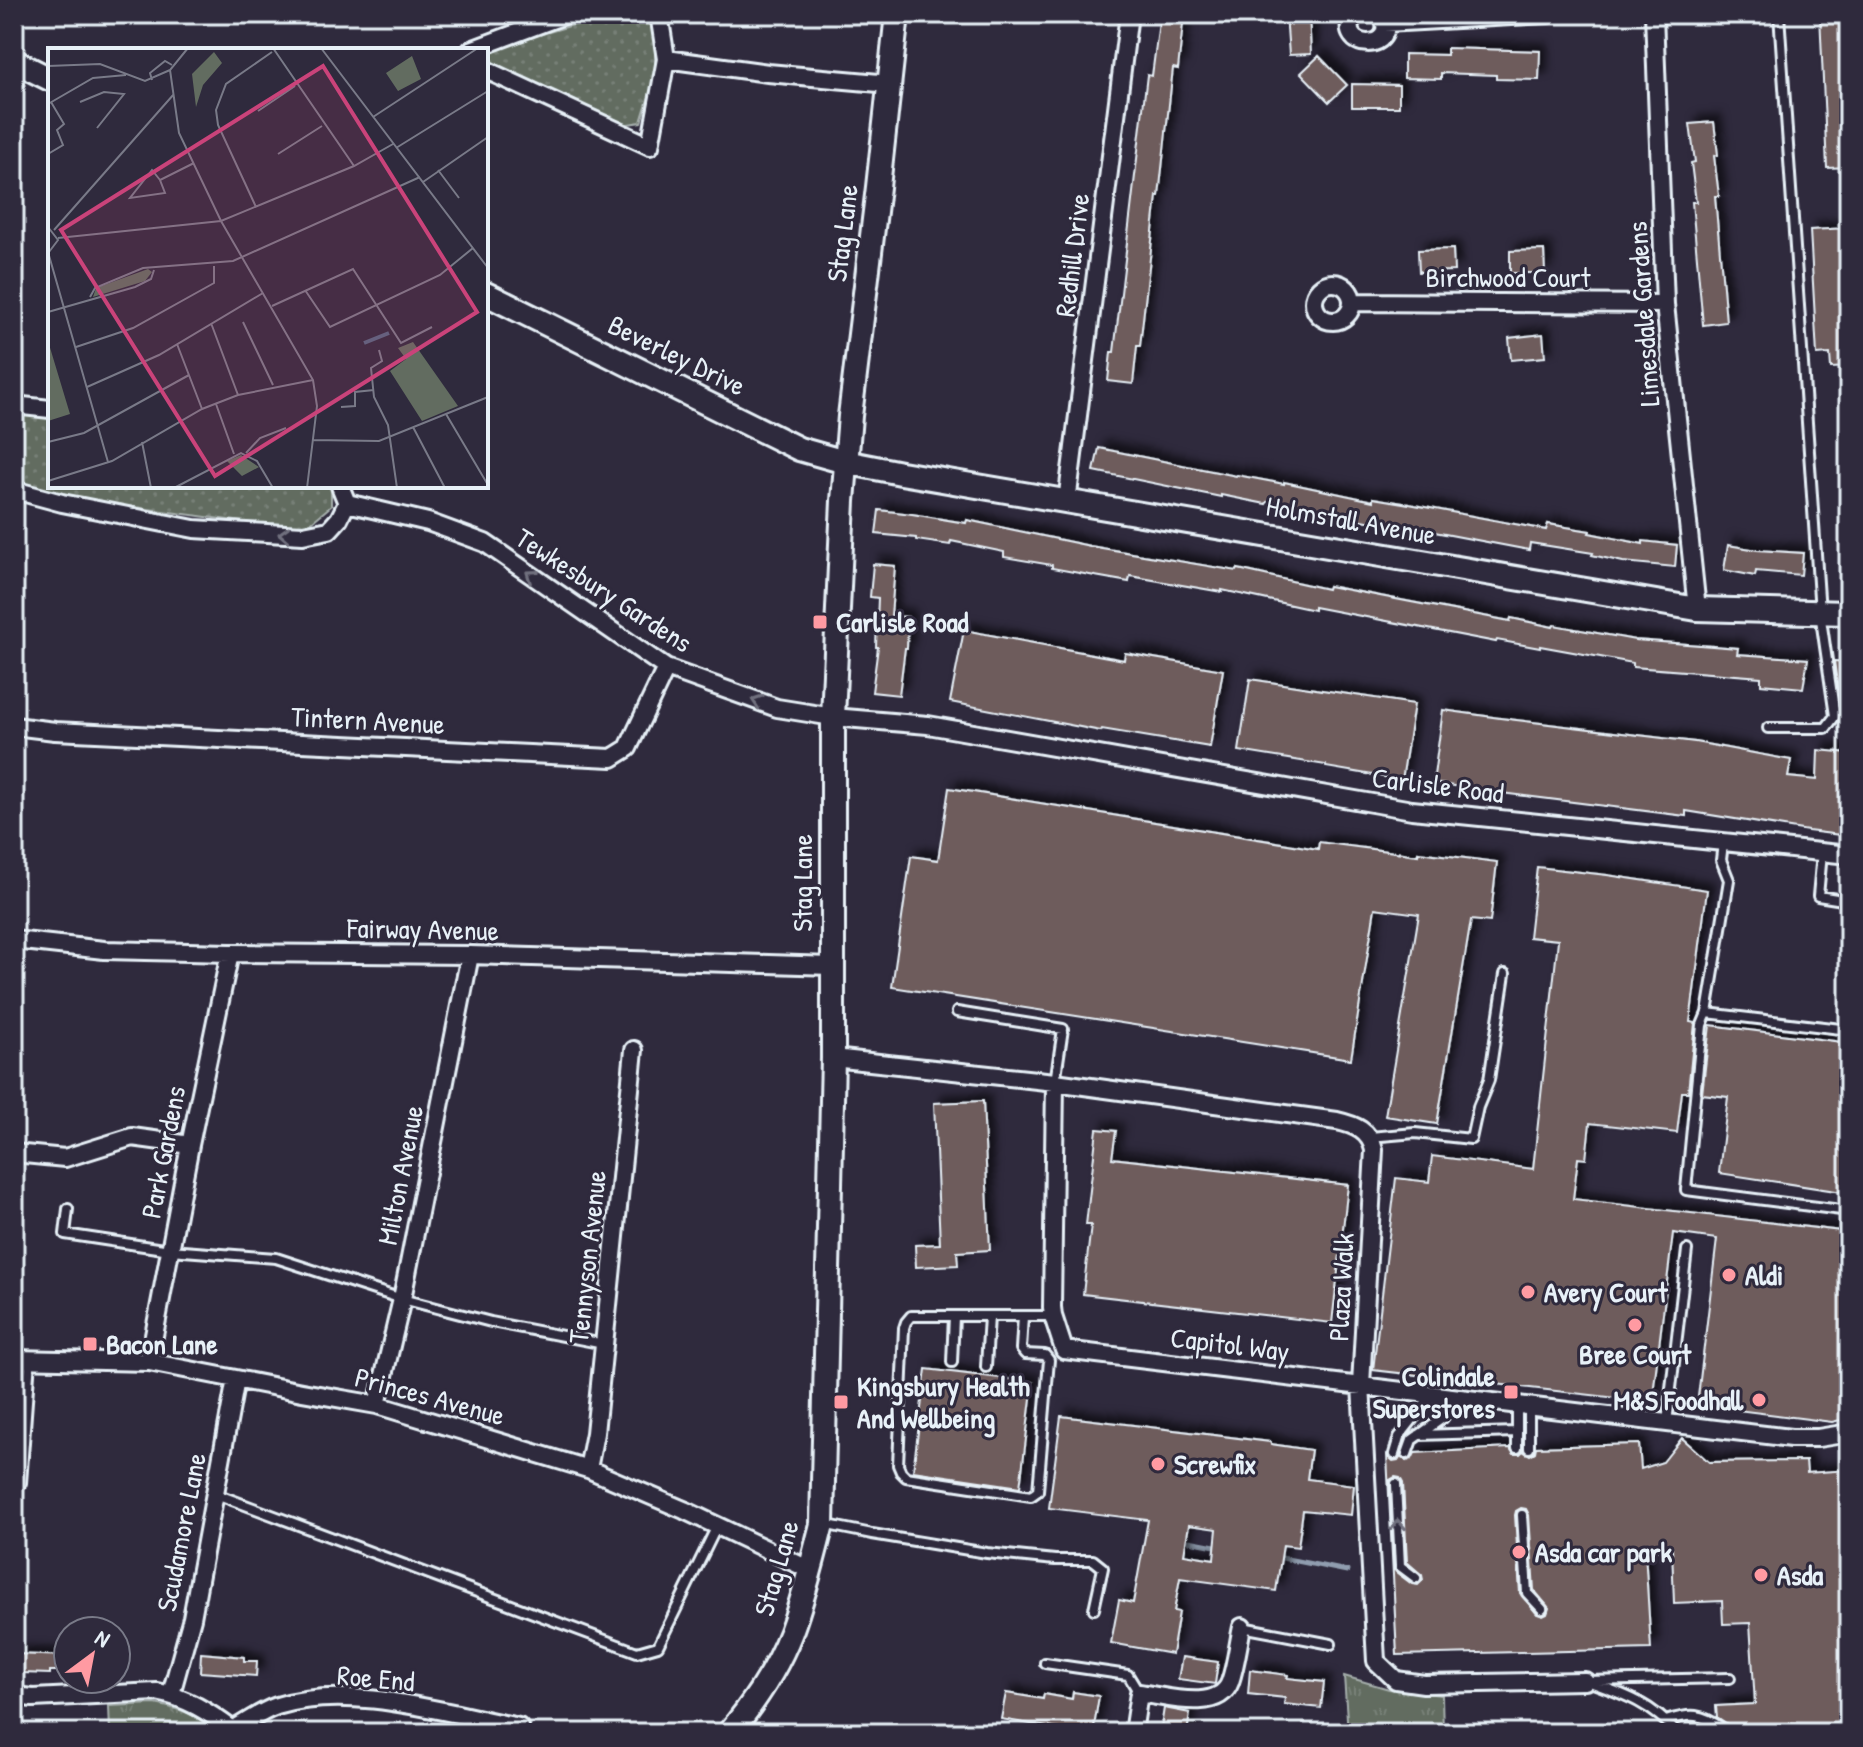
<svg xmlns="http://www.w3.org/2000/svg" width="1863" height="1747" font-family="'Patrick Hand',sans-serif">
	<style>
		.grass { fill: url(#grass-dots); stroke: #a5aeac; stroke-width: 2 }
		.park { fill: url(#park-tufts); stroke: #a5aeac; stroke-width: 2 }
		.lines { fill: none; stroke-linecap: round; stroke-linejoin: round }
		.stream { stroke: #909daf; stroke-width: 5 }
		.building { fill: #6e5c5c; stroke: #e8f1f8; stroke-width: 2; fill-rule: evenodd; filter: url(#shadow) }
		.lane-casing { stroke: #e8f1f8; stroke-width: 14 }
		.street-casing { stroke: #e8f1f8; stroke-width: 22 }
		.secondary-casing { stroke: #e8f1f8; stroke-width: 28 }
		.lane { stroke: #2f2a3d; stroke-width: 8 }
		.street { stroke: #2f2a3d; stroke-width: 16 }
		.secondary { stroke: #2f2a3d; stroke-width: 22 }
		.oneway { stroke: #70707e }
		.poi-dot { fill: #ff9aa2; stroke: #2f2a3d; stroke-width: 3 }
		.labels { text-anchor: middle; stroke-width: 6; stroke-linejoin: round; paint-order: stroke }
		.street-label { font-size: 28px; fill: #e8f1f8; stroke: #2f2a3d }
		.poi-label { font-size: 28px; font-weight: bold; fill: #e8f1f8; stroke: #2f2a3d; text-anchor: start }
		.inset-river { fill: none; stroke: #55657f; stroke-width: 4 }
		.inset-road { fill: none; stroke: #797a88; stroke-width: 2 }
		.view { fill: #ca437a; fill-opacity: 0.15; stroke: #ca437a; stroke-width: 4 }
		.inset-edge { fill: none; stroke: #e8f1f8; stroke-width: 4 }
	</style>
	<defs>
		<pattern id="grass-dots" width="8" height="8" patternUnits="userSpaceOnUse" patternTransform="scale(2)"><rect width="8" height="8" fill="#626c60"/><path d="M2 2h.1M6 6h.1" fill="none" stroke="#788178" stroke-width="1.8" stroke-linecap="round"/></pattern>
		<pattern id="park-tufts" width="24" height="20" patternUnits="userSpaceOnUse" patternTransform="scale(2)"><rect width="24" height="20" fill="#626c60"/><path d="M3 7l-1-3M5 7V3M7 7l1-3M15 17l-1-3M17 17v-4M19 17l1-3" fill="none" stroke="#788178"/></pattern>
		<filter id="shadow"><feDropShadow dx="7" dy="-7" stdDeviation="4" flood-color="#0009"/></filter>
	</defs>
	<rect width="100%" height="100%" fill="#2f2a3d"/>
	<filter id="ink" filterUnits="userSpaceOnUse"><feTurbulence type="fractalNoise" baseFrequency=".0125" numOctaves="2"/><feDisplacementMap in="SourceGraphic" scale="16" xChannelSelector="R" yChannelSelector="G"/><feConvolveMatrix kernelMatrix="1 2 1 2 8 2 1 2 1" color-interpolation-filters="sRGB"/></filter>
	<g filter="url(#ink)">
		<path class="grass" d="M611 14H648L655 21V76L641 122 621 125 493 63 486 55 490 49Z
			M14 412 50 417V486H330L331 488V506L308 525H265L126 506 41 490 14 482Z"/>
		<path class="park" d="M1344 1676 1389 1689 1442 1695 1443 1733H1348Z
			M155 1704C181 1709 197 1714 216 1733H110L109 1706Z"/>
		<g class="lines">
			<path class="stream" d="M1189 1541 1220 1547
				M1277 1557 1347 1571"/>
		</g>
		<path class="building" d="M1160 14H1184L1178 69 1173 68 1159 196H1157L1140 346H1137L1133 384 1108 381 1111 352H1114L1147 75 1152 76Z
			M1286 14H1309L1311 54 1289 55Z
			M1820 14H1849V167L1827 168Z
			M1447 48 1540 51 1539 80 1496 79V75L1441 73V79L1404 78V54L1447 55Z
			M1319 56 1347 85 1329 102 1301 73Z
			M1352 84 1399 85V107H1352Z
			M1714 122 1718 155 1714 156 1719 196H1715L1726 322 1703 325 1692 202H1696L1691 163 1695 162 1690 124Z
			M1849 228V367L1831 368 1830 354 1817 355 1810 230Z
			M1453 249 1454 271 1419 272 1418 250Z
			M1544 250 1545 273H1510V251Z
			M1543 334 1545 357 1511 360 1509 338Z
			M1099 448 1236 476 1237 475 1284 484V482L1373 501V498L1409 504 1546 530 1548 524 1590 531 1589 533 1643 544V541L1677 545 1675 567 1623 562 1592 555 1593 553 1530 543 1529 550 1403 526V528L1357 519V521L1267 502 1266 504 1221 495V497L1094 471Z
			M879 510 912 514 966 523 967 520 1090 546 1237 571 1238 569 1327 589 1328 586 1510 621 1511 618 1553 627 1554 625 1635 640 1738 648 1737 654 1808 659 1803 688 1761 684V677L1633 667V663L1584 654 1540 646V648L1497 640 1496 642 1314 607V610L1222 590V592L1130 576 1129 582 1095 576 1052 568V565L1004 557V552L951 541 950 545 916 540V538L876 534Z
			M1728 545 1757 550 1803 553 1801 575 1756 571 1755 576 1724 570Z
			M873 564 895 566 891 616 908 617 907 648H905L899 695 872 692 878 647H876L878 598 870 597Z
			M964 630 1124 660 1125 653 1223 670 1210 747 1102 729 1101 731 950 702Z
			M1834 661 1849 662V691L1838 690Z
			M1250 679 1414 704 1402 780 1326 767V765L1239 751Z
			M1443 710 1500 718 1695 742 1791 760 1788 777 1817 780 1818 750 1849 753V836L1808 831 1686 811V816L1509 794 1433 783Z
			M949 788 1318 849 1319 842 1418 855V852L1497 862 1490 922 1471 920 1437 1124 1385 1116 1419 914 1375 908 1351 1059 892 987 911 856 938 860Z
			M1537 867 1607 875 1707 890 1690 1022 1695 1023 1688 1092H1682L1677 1133 1590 1123 1586 1159 1578 1158 1573 1199 1849 1232V1418L1832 1422 1697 1405 1717 1239 1673 1233 1652 1402 1373 1370 1396 1178 1429 1182 1432 1156 1533 1169 1558 940 1529 937Z
			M1710 1025 1849 1043V1193L1719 1173 1728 1097 1702 1094Z
			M983 1101 990 1250 957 1252 958 1265 916 1267 915 1245 940 1244 934 1103Z
			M1097 1129 1116 1131 1112 1158 1348 1185 1332 1323 1083 1294 1091 1225H1086Z
			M926 1369 1033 1382 1020 1487 913 1471Z
			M1061 1416 1270 1442 1271 1444 1311 1450 1307 1479 1354 1485 1351 1515 1303 1510 1298 1547 1283 1545 1276 1591 1180 1578 1174 1611 1179 1612 1172 1654 1111 1643 1119 1600 1133 1603 1148 1520 1049 1508ZM1189 1525 1217 1529 1214 1559 1184 1554Z
			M1682 1438 1709 1462 1806 1461 1807 1473 1849 1470V1733H1730L1729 1725 1717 1717 1716 1706 1755 1704 1750 1623 1723 1624 1722 1601 1674 1603 1672 1548 1645 1551 1651 1649 1397 1655 1387 1455 1393 1461 1398 1460 1401 1456 1407 1461 1412 1459 1415 1453 1510 1448 1514 1454H1520L1523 1451 1530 1455 1535 1452 1536 1447 1639 1444 1641 1469 1663 1462ZM1395 1477 1400 1478 1403 1483 1407 1562 1422 1575 1423 1580 1418 1585 1412 1584 1396 1572 1393 1567 1389 1484 1390 1480ZM1521 1508 1526 1509 1529 1515 1534 1590 1549 1608 1547 1614 1543 1616 1537 1614 1520 1593 1515 1515 1516 1511Z
			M201 1653 244 1657V1661H257L256 1676 200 1672Z
			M14 1654 68 1656V1671H50V1674L22 1673V1669H14Z
			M1182 1657 1218 1662 1215 1684 1178 1679Z
			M1250 1670 1288 1675 1287 1678 1324 1682 1321 1708 1284 1704 1285 1698 1248 1694Z
			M1073 1692 1099 1696 1093 1733H1066V1730L1001 1719 1006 1693 1043 1699 1044 1694 1072 1699Z
			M1164 1708 1190 1713 1187 1733H1160Z"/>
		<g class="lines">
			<g class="lane-casing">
				<path id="lane" d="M1768 728H1826L1835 716 1820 612 1779 14
					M1723 843 1721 860 1729 880 1707 1013 1702 1025 1686 1190 1849 1211
					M1822 853 1818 896 1849 901
					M957 1012 1063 1029 1055 1082
					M1707 1013 1849 1030
					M1370 1137 1415 1133 1471 1139 1478 1107 1489 1080 1505 974
					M68 1209 65 1234 170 1250 276 1258 402 1299 491 1322 604 1344
					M911 1316H1023L1021 1349 1025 1354 1045 1355 1049 1360 1038 1491 1031 1496 906 1477 901 1472 898 1465 904 1328 906 1322Z
					M1023 1316H1053
					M952 1362 954 1316
					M986 1367 989 1316
					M1529 1407V1448
					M1667 1423 1687 1250
					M1419 1435 1517 1432
					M1517 1448V1405
					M1394 1454 1399 1437 1432 1395
					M1407 1454 1412 1440 1443 1418 1458 1397
					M14 1483H21L30 1360
					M1396 1484 1400 1566 1416 1578
					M216 1494 637 1652 658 1646 717 1526
					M1522 1515 1527 1593 1542 1609
					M823 1524 872 1534 987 1553 1055 1560H1093L1103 1568 1094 1609
					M1242 1627 1331 1644
					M1045 1663 1128 1675 1139 1693
					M1585 1681 1730 1678
					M1590 1682C1626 1695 1652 1704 1677 1733
					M1666 1721C1691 1713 1701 1713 1723 1729V1733"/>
			</g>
			<g class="street-casing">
				<path id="street" d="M1354 14C1332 52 1403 53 1381 14
					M1654 14 1665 304 1697 609
					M1385 23 1548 14
					M471 50 567 14
					M666 59 768 73 890 84
					M486 70 650 146 666 59 659 14
					M1314 302a19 19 0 1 1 38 0a19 19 0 1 1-38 0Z
					M1352 302 1665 304
					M14 405 50 409
					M340 486 347 503
					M14 490 62 503 194 529 303 535 329 530 339 519 347 503
					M1067 502 1129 14
					M347 503 428 522 485 543 666 668 777 708 833 717 928 725 1412 810 1849 855
					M14 726 55 731 612 758 628 748 666 668
					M14 940 104 950 230 953 470 955 832 966
					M833 1058 1055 1082 1337 1121C1355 1125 1370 1131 1374 1150L1361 1385 1376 1661 1396 1680 1424 1684 1585 1681
					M1055 1082 1052 1307 1053 1316 1064 1350 1791 1438H1818L1849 1433
					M14 1153 65 1158 132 1137 190 1145
					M14 1359 149 1362 302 1392 377 1405 588 1469 684 1510 810 1570
					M149 1362 190 1145 230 953
					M377 1405 402 1299 470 955
					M588 1469 595 1433 634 1050
					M171 1694 192 1618 236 1379
					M14 1696 33 1698 157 1692C186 1697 210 1713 233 1730L235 1733
					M233 1730C247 1722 262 1711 277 1706 349 1683 445 1713 519 1727
					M1133 1733 1139 1693C1164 1696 1219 1713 1230 1682 1236 1665 1238 1645 1242 1627"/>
			</g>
			<g class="secondary-casing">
				<path id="secondary" d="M14 61 50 79
					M486 294 799 449 845 462 901 473 1697 609 1849 613
					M729 1733C754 1703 777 1668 791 1632 804 1597 813 1560 822 1524L833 1058V717L843 501 850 416 878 187 897 14"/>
			</g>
			<use href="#lane" class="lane"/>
			<use href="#street" class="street"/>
			<use href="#secondary" class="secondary"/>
		</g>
		<defs><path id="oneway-chevron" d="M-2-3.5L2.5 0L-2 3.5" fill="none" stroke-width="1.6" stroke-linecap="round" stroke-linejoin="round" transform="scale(2)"/></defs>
		<g class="oneway">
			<use href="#oneway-chevron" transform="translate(284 534) rotate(-177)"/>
			<use href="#oneway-chevron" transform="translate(531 575) rotate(-145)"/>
			<use href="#oneway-chevron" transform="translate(757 701) rotate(-161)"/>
			<use href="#oneway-chevron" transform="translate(1398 1525) rotate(-93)"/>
		</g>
	</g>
	<g class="poi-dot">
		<rect x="812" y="614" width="16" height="16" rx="4"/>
		<circle cx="1729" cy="1275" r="8"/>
		<circle cx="1528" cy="1292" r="8"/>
		<circle cx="1635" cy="1325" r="8"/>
		<rect x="82" y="1336" width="16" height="16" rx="4"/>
		<rect x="1503" y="1384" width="16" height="16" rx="4"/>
		<circle cx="1759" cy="1400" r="8"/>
		<rect x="833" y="1394" width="16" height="16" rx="4"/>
		<circle cx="1158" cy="1464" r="8"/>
		<circle cx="1519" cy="1552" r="8"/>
		<circle cx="1761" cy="1575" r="8"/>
	</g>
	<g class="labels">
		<g class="street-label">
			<text transform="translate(842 233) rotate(-83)" y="10">Stag Lane</text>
			<text transform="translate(1072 255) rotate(-83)" y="10">Redhill Drive</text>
			<text x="1508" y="287">Birchwood Court</text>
			<text transform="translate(1643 314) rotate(-94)" y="10">Limesdale Gardens</text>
			<text transform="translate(677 355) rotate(26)" y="10">Beverley Drive</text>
			<text transform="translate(1351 520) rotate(10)" y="10">Holmstall Avenue</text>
			<text transform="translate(604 590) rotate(33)" y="10">Tewkesbury Gardens</text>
			<text transform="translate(368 720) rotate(3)" y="10">Tintern Avenue</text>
			<text transform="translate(1438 785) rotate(7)" y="10">Carlisle Road</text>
			<text transform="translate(802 883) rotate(-90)" y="10">Stag Lane</text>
			<text transform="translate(423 929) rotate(1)" y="10">Fairway Avenue</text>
			<text transform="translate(163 1152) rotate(-79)" y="10">Park Gardens</text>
			<text transform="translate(400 1175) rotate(-79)" y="10">Milton Avenue</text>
			<text transform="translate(587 1257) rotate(-84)" y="10">Tennyson Avenue</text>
			<text transform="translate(1341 1287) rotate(-87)" y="10">Plaza Walk</text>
			<text transform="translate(1230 1344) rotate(7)" y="10">Capitol Way</text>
			<text transform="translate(430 1396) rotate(15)" y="10">Princes Avenue</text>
			<text transform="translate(181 1532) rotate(-79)" y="10">Scudamore Lane</text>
			<text transform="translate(776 1568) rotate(-74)" y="10">Stag Lane</text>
			<text transform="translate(376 1678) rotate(5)" y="10">Roe End</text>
		</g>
		<g class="poi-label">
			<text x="836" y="632">Carlisle Road</text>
			<text x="1745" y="1285">Aldi</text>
			<text x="1544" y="1302">Avery Court</text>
			<text x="106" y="1354">Bacon Lane</text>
			<text x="1635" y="1364" text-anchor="middle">Bree Court</text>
			<text x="1495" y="1386" text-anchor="end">Colindale<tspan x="1495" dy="32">Superstores</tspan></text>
			<text x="857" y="1396">Kingsbury Health<tspan x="857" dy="32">And Wellbeing</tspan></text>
			<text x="1743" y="1410" text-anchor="end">M&amp;S Foodhall</text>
			<text x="1174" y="1474">Screwfix</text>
			<text x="1535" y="1562">Asda car park</text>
			<text x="1777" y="1585">Asda</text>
		</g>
	</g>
	<g transform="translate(48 48)">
		<rect width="440" height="440" fill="#2f2a3d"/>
		<path d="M364 8 373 31 350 43 338 25ZM100 221 104 224 97 233 45 249 48 240Z" fill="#626c60"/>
		<path d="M166 4 174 15 155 37 148 59 144 26Z" fill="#626c60"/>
		<path d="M0 293 22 366 0 373ZM365 294 410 358 374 373 342 323 358 311 350 300ZM193 407 211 419 194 428 179 413Z" fill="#626c60"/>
		<path class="inset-river" d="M316 295 341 285"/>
		<path class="inset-road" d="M140 0 122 22 131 85 173 173 265 332 269 358 259 440M225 0 306 118M273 0 440 220M0 18 52 16 97 33 122 22M104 32 102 25 117 13 124 17M32 54 56 44 76 46 49 80M0 56 45 30 78 27M210 63 247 38M325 69 430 0M348 100 440 43M0 106 15 97 9 82 16 76 3 54M230 106 274 78M390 122 411 150M112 132 104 122 82 150 117 145 112 132 146 115M375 134 440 89M208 159 170 77 168 62 178 36 224 4M0 179 10 192 1 204M6 182 126 46M10 190 173 173 306 118 345 96M0 204 60 414M257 242 282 279 392 227 425 200M42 249 47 240 95 220 185 213 372 129M224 258 305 221 353 295 384 279M0 264 87 239 103 231 106 222M195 274 225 337M163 275 190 347M129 296 154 361M28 299 85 280 166 235V218M331 302 334 313 323 320 326 349 340 377 349 440M39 339 111 307 215 245M168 356 186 406M293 359 307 358V344L326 342M398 366 440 437M365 379 397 440M264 392 331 393 440 349M0 394 36 385 141 327M94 394 103 440M198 405 212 390 238 380M0 433 64 413 154 361 190 347 265 332M126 440 193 405 209 413 225 440"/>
		<path class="view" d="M275 18 429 264 167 428 13 182Z"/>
		<rect width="440" height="440" class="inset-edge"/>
	</g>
	<rect width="1863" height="1747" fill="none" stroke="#2f2a3d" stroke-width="48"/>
	<rect x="24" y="24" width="1815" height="1699" fill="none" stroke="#e8f1f8" stroke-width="3" filter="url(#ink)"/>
	<g transform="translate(92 1655) rotate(32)"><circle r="38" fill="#2f2a3d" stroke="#797a88" stroke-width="2"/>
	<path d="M0-6L14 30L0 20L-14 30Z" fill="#ff9aa2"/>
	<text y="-12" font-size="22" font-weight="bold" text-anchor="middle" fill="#e8f1f8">N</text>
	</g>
</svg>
